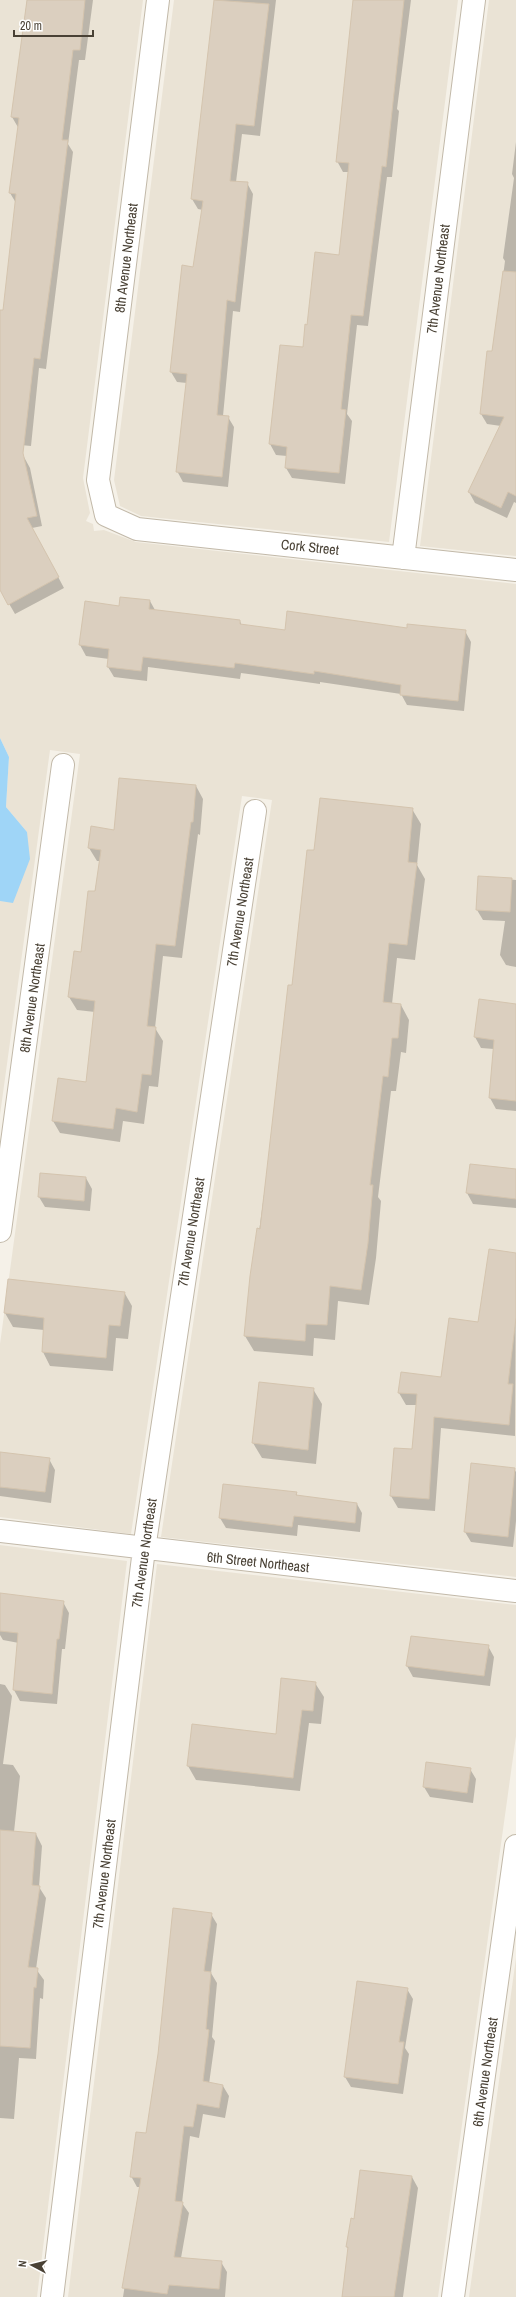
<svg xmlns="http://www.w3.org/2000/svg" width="516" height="2297" font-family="'Archivo Narrow',sans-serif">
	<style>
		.residential { fill: #eae3d5 }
		.water { fill: #9fd5f7 }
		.shadow { fill: #0003 }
		.building { fill: #dbcfbf; stroke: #d4c4ae }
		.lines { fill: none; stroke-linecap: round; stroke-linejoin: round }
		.minor-casing { stroke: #c2b9a9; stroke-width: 24 }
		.minor { stroke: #fff; stroke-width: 22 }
		.labels { text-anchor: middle; stroke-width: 3; stroke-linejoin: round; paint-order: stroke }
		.street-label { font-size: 14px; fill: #494135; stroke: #fff }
	</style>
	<rect width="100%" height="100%" fill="#f5f1e8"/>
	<path class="residential" d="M0 0H143L83 478 90 513 86 521 93 524 94 531 104 530 136 542 516 584V1577L161 1537 272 800 242 796 131 1534 0 1517V1344L80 754 50 750 0 1115V901L13 902 27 832 6 807 9 757 0 738Z
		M174 0H458L389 542 141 516 120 506 114 480Z
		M489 0H516V556L420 546Z
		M0 1545 127 1561 37 2297H0Z
		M157 1564 516 1605V1736L438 2297H68Z
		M516 1958V2297H469Z"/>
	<path class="water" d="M0 738 9 757 6 807 27 832 30 859 13 903 0 901Z"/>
	<path class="shadow" d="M27 0H93L85 60H79L68 144 73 152 46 369 39 368 31 446 0 443V311H4L16 203 10 193 19 129 12 117Z
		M215 0H276L260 136 242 134 236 182 247 183 253 194 240 312 233 311 223 416 228 417 234 427 228 487 183 482 177 471 187 383 177 382 171 372 183 266 194 268 203 210 198 209 192 199Z
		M358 0H411L397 109 399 111 392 177H387L368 326 357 325 347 414 352 421 345 484 292 478 286 468 287 456 276 455 270 444 281 346 303 348 308 326 340 256 349 172H343L337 161 352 15Z
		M516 142V503L514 502 507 518 475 503 469 492 501 426 487 424 481 414 493 352 505 261 503 258 514 178 512 174Z
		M24 457 30 468 42 526 32 528 64 588 15 614 0 588V462Z
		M150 601 155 610 240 621 242 626 285 631 408 629 465 631 471 642 464 711 407 705 401 694 320 682V684L241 673 240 679 148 667 147 681 114 677 108 667 109 659 86 656 80 645 85 602 120 607Z
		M196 786 203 799 200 835 198 834 182 958 163 956 155 1028 163 1041 158 1087 149 1086 144 1124 123 1121 120 1142 60 1133 53 1121 87 1083 95 1012 77 1010 69 997 82 953 101 861H97L89 848 115 831Z
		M412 809 421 824 417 865 425 879 415 960 397 958 392 1004 401 1005 409 1020 406 1053 401 1052 396 1091H391L378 1197 381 1201 376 1258 369 1305 338 1301 335 1340 314 1338 313 1356 254 1351 245 1336 292 986 315 852Z
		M479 877 516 880V967L506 965 500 955 505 921 483 920 477 910Z
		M479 1000 516 1005V1111L496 1109 490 1098 494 1049 481 1048 475 1037Z
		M516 1170V1208L473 1204 467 1193Z
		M86 1178 92 1189 90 1211 45 1207 39 1197Z
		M516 1254 515 1436 441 1428 435 1511 398 1508 391 1496 413 1451 417 1405H406L399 1393 442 1378 478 1323Z
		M124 1292 132 1306 128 1339 116 1338 113 1371 50 1366 43 1352 44 1330 13 1327 5 1313Z
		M313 1389 322 1404 316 1464 262 1458 253 1443Z
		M0 1453 49 1459 55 1470 51 1503 0 1496Z
		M514 1469 516 1472V1521L513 1547 471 1542 465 1532Z
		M224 1486 296 1493 298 1497 357 1504 362 1513 360 1532 298 1525 297 1536 226 1528 220 1518Z
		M63 1602 69 1613 65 1649H62L57 1704 20 1701 14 1690 19 1643 3 1640 0 1635V1609Z
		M411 1637 488 1646 494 1657 490 1686 413 1677 407 1666Z
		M315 1683 324 1697 321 1724 309 1723 300 1791 196 1780 188 1766 277 1735Z
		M0 1684 5 1685 12 1696 3 1764 13 1765 20 1776 14 1832 36 1834 42 1846 39 1887 46 1898 36 1969 44 1980 43 1999 40 1998 36 2059 19 2058 14 2119 0 2118Z
		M470 1769 476 1779 473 1803 430 1797 424 1787Z
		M211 1914 217 1924 211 1973 217 1983 212 2037 215 2041 209 2084 223 2086 229 2096 225 2118 203 2114 199 2138 190 2136 182 2203 189 2213 181 2258 221 2262 227 2272 225 2297H123L140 2187H137L131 2176 146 2134Z
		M407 1989 413 1999 405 2048 409 2054 403 2094 351 2087 345 2077Z
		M412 2177 418 2188 403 2297H342L349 2250 347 2247 355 2220Z"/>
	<path class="building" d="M27 0H85L80 50H73L62 140H68L52 271 40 359 34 358 23 453 37 516 27 518 59 577 8 605 0 590V310H3L16 194 9 193 19 118 11 117Z
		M214 0 269 4 254 126 236 124 230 181 248 182 235 302 227 300 217 415 229 416 222 477 176 472 187 374 170 372 182 265 193 267 203 201 191 199Z
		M353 0H404L386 167 382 166 363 316 351 315 341 409 346 410 339 473 285 468 287 447 269 444 280 345 303 347 305 324 307 325 315 252 339 255 349 163 336 162Z
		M503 271 516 272V496L508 492 501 508 468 492 504 417 480 414 487 351H492Z
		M120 597 150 600 149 609 240 620V624L285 630 287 611 407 628V624L466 630 458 701 400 695 401 685 314 671V674L235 663 234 668 143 657 141 671 107 667 109 649 79 645 85 601 119 606Z
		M119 778 196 785 193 822H191L175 946 156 944 147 1026 156 1027 151 1075 142 1074 137 1112 116 1108 113 1129 52 1121 58 1078 86 1082 95 1001 68 997 74 951 81 952 88 891H95L101 850 88 848 91 826 114 830Z
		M320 798 413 808 408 862 417 863 407 945 389 943 383 1002 401 1004 398 1038H392L388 1077 383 1076 370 1185H373L368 1243 361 1290 330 1286 327 1325 306 1324 305 1341 244 1336 250 1276 257 1228 260 1229 288 985H292L307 850H314Z
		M478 876 512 878 510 912 476 910Z
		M479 999 516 1004V1101L489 1098 494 1040 474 1037Z
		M470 1164 516 1169V1199L466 1193Z
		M40 1173 86 1177 84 1201 38 1197Z
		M489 1249 516 1253V1318L508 1384H513L509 1425 434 1417 429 1499 390 1496 394 1448 412 1449 417 1394 398 1393 401 1372 441 1377 449 1318 478 1322Z
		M8 1279 125 1292 120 1326 109 1325 106 1358 42 1352 44 1318 4 1313Z
		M259 1382 314 1388 308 1450 252 1443Z
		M0 1452 50 1458 45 1492 0 1487Z
		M471 1463 515 1468 508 1537 464 1532Z
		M223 1484 297 1492 296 1495 357 1503 355 1523 294 1516 292 1527 219 1518Z
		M0 1593 64 1601 59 1639H57L52 1694 13 1690 18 1633 0 1631Z
		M411 1636 489 1645 484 1676 406 1666Z
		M281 1678 316 1682 313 1711 302 1710 293 1778 187 1766 192 1724 276 1734Z
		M426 1762 471 1768 467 1793 423 1787Z
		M0 1830 36 1833 32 1885 40 1886 28 1967 38 1968 36 1988 34 1987 30 2048 0 2046Z
		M173 1908 212 1913 204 1971 211 1972 206 2029 209 2030 203 2081 223 2085 219 2108 197 2104 193 2127 184 2126 175 2201 183 2202 174 2257 222 2261 219 2289 169 2285 167 2294 122 2288 141 2178 130 2177 136 2132 146 2133 158 2054Z
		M357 1981 408 1988 399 2042H404L398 2084 344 2077Z
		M360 2170 412 2176 394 2297H342L348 2247H346L351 2218 354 2219Z"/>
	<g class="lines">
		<g class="minor-casing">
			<path id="minor" d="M158 0 98 480 106 515 137 529 516 570
				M403 558 474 0
				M0 1231 63 765
				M0 1531 516 1591
				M52 2297 144 1549 255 811
				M453 2297 516 1846"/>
		</g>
		<use href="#minor" class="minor"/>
	</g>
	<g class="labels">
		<g class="street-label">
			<text transform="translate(126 258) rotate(-83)" y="5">8th Avenue Northeast</text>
			<text transform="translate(438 279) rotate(-83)" y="5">7th Avenue Northeast</text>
			<text transform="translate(310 547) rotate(6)" y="5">Cork Street</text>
			<text transform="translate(240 912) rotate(-81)" y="5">7th Avenue Northeast</text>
			<text transform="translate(32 998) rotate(-82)" y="5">8th Avenue Northeast</text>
			<text transform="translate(191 1232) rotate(-81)" y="5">7th Avenue Northeast</text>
			<text transform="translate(144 1553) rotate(-82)" y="5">7th Avenue Northeast</text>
			<text transform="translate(258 1562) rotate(6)" y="5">6th Street Northeast</text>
			<text transform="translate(104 1874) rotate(-83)" y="5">7th Avenue Northeast</text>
			<text transform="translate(485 2072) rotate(-82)" y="5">6th Avenue Northeast</text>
		</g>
	</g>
	<g transform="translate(32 2265) rotate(277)" stroke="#ffffff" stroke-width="3" paint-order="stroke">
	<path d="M0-3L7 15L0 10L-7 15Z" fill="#494135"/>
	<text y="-6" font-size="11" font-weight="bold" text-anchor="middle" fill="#494135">N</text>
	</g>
	<path d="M14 30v6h79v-6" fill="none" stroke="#494135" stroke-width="2"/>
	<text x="20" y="30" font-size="12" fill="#494135" stroke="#ffffff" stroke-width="3" paint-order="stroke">20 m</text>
</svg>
